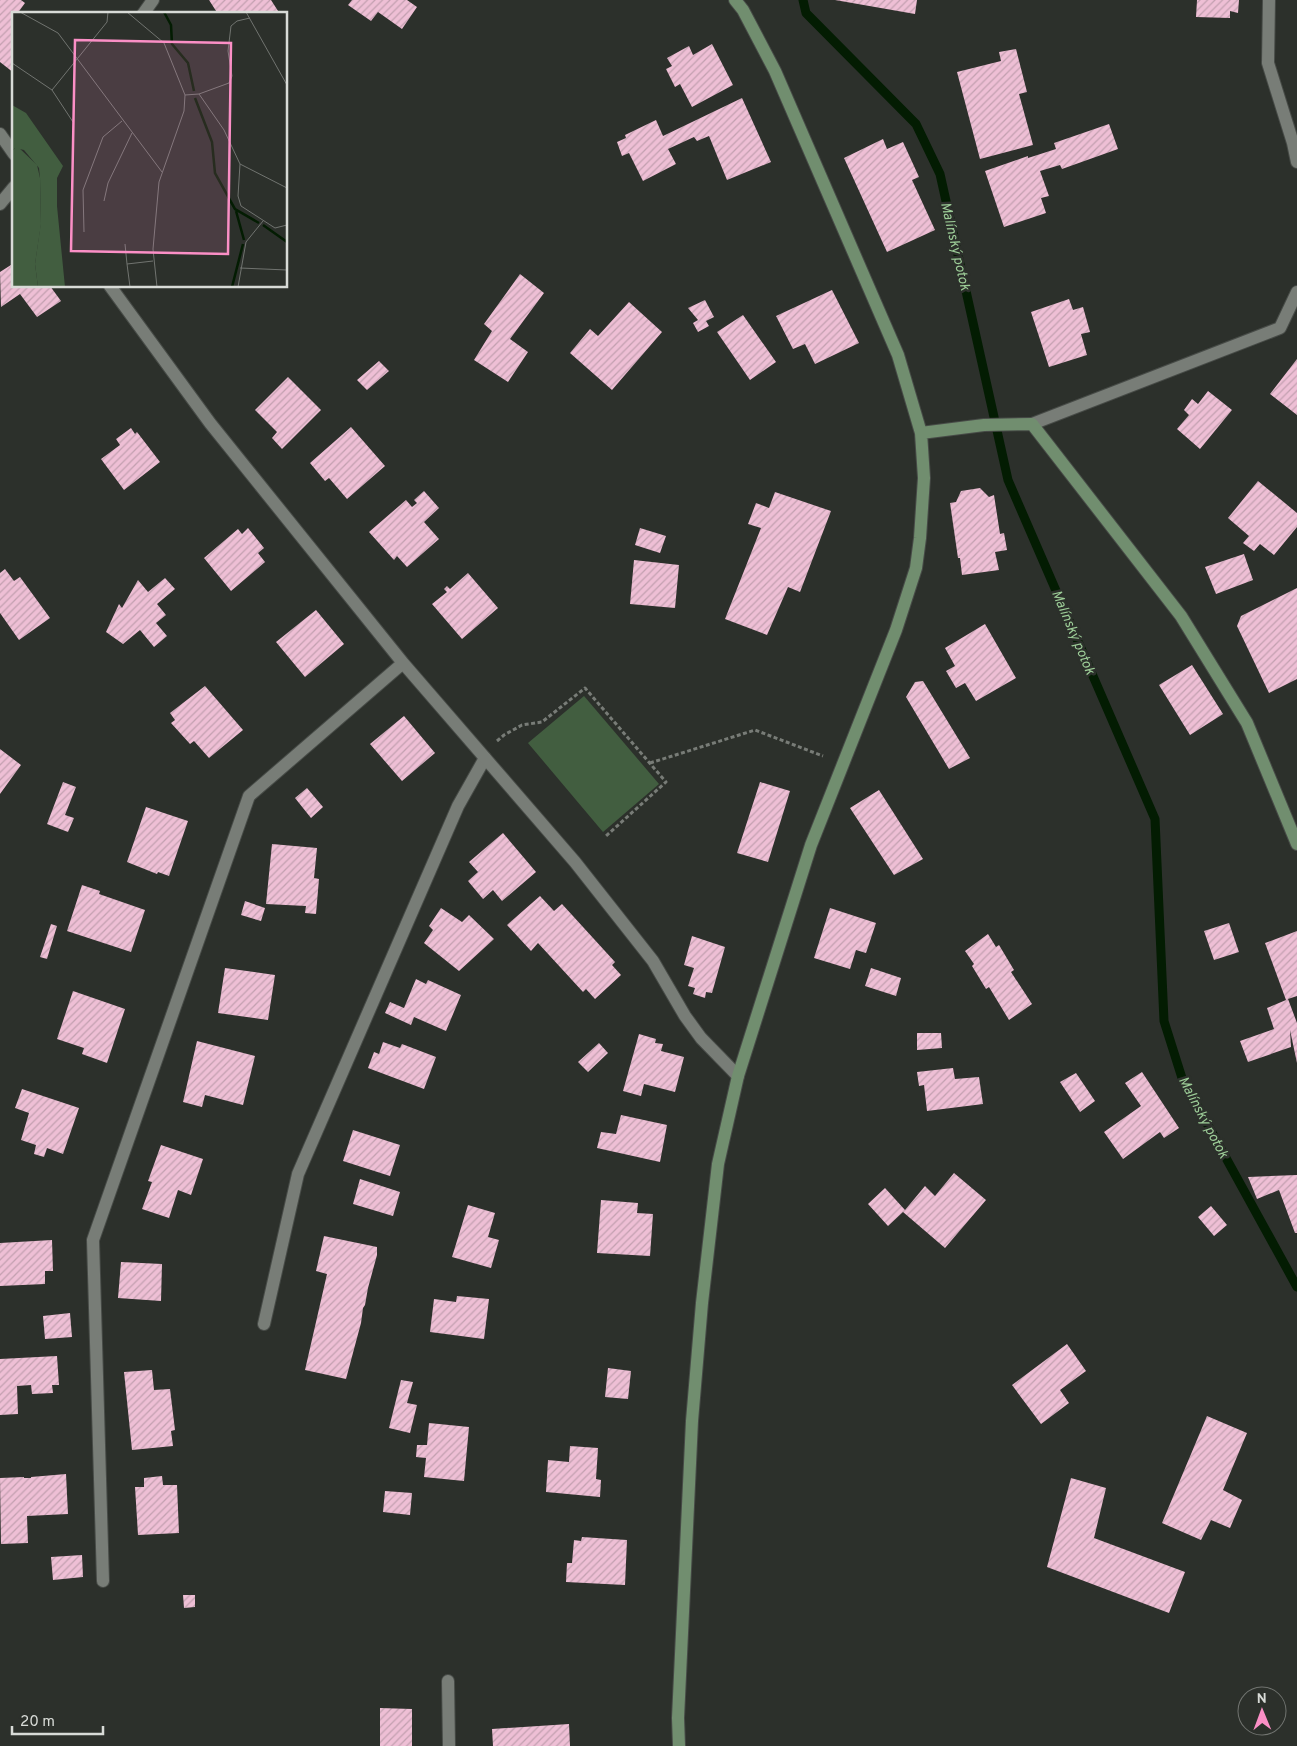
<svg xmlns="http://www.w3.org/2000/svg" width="1297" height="1746" font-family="Overpass,sans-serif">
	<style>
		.grass { fill: #425e40 }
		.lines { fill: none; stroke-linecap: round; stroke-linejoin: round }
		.stream { stroke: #031c02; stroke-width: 9 }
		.building { fill: url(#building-hatch) }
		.lane-casing { stroke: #474b47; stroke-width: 14 }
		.street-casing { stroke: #474b47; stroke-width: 14 }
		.secondary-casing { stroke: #474b47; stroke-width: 14 }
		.path { stroke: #787c77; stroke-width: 3; stroke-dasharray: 4 2.5; stroke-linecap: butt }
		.lane { stroke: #787d77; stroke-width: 12 }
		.street { stroke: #787d77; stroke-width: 12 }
		.secondary { stroke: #718e6f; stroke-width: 12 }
		.labels { text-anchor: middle; stroke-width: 5; stroke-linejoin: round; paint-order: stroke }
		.water-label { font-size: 14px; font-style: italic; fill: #9dcd98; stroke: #2c302b }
		.inset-river { fill: none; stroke: #031c02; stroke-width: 2.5 }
		.inset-road { fill: none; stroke: #717470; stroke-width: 1 }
		.view { fill: #fb8fc6; fill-opacity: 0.15; stroke: #fb8fc6; stroke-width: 2.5 }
		.inset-edge { fill: none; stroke: #d8dbd7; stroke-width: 2.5 }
	</style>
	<defs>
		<pattern id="building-hatch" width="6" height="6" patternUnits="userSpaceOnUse" patternTransform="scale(1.25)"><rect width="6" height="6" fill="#eebfd5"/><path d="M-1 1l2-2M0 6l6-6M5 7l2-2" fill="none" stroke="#c3a0b0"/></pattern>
	</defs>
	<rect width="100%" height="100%" fill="#2c302b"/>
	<path class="grass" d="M584 696 659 784 603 832 528 743Z"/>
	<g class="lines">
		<path class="stream" d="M803 0 806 13 916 124 940 174 1008 480 1155 819 1164 1021 1182 1078 1297 1287"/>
	</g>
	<path class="building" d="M0 0H21L25 3 17 14H14V73L0 62Z
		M209 0H271L280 14H218Z
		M352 0H407L417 7 402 29 378 12 371 21 348 5Z
		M835 0H917L915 14Z
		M1197 0H1239L1238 13 1230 11V18L1196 17Z
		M712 44 733 85 692 107 680 84 675 87 666 69 672 66 667 58 689 46 693 55Z
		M1016 49 1027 92 1019 94 1033 145 980 159 957 72 1001 61 999 52Z
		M742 98 771 162 727 180 709 136 697 141 694 137 668 149 676 164 643 181 629 153 622 156 617 142 626 138 625 135 656 120 663 136Z
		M1109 124 1118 149 1062 169 1060 165 1040 171 1049 196 1041 198 1046 213 1004 227 985 171 1028 156V158L1056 149 1054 143Z
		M883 139 887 149 903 142 919 177 912 180 935 230 887 252 844 158Z
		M14 263V286H50L61 301 37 317 20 294 1 307 0 272Z
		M520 274 544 293 510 339 528 352 508 382 474 360 492 331 484 324Z
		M832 290 859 343 815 364 805 344 793 349 776 316Z
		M1069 299 1073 310 1083 307 1090 332 1081 334 1087 355 1049 367 1031 312Z
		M705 300 714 317 706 321 709 326 698 332 693 323 698 320 688 308Z
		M629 302 662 332 612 390 570 353 590 329 598 336Z
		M743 315 776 362 750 380 717 332Z
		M1297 359V415L1270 394Z
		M379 361 389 371 367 390 357 380Z
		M288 377 321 410 282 449 272 438 277 432 255 410Z
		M1208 391 1232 410 1200 449 1177 429 1189 415 1184 410 1192 399 1198 404Z
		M351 427 385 466 347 499 329 478 325 481 310 463Z
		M131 428 135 434 137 432 160 462 124 490 101 459 120 445 116 439Z
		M1258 481 1297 513V527L1274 555 1260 544 1254 551 1243 543 1249 536 1228 518Z
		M980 488 989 497 994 495 1000 534 1004 533 1007 550 995 552 999 570 962 575 960 558H958L950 503 956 502 961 491Z
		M424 491 439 508 424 522 439 539 407 567 397 556 394 560 369 532 406 500 412 507 417 503 414 500Z
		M775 492 831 511 800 592 788 587 767 635 725 619 761 528 748 524 756 503 769 508Z
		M248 528 264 548 258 553 265 562 231 591 204 558 238 529 242 534Z
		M640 528 666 536 660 553 635 545Z
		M1244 554 1253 580 1216 594 1205 567Z
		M634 560 679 565 675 608 630 604Z
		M5 569 14 581 20 577 50 618 19 640 0 613V573Z
		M468 573 498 608 462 639 432 604 447 592 444 589 447 586 450 589Z
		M165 578 175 589 157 604 166 615 156 623 167 636 154 647 140 630 123 644 106 632 119 604 122 608 138 580 148 592Z
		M1297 588V679L1269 693 1237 626 1241 616Z
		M316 610 344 644 305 677 276 642Z
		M985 624 1016 678 976 701 965 683 956 688 946 671 955 666 945 648Z
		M1192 665 1223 714 1190 735 1159 685Z
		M923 681 970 758 949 769 906 697 915 682Z
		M205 686 243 730 209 758 194 741 190 744 171 723 175 720 170 713Z
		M404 716 435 753 402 781 370 744Z
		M0 749 21 765 0 794Z
		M63 782 76 787 65 815 74 818 68 832 47 824Z
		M760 782 790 791 768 862 737 853Z
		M307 788 323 807 311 818 295 798Z
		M879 790 923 859 894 875 850 808Z
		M146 807 188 821 169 876 158 872 157 874 127 862Z
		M503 833 536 872 502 901 493 890 483 899 468 881 478 872 469 862Z
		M272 844 317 848 314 878 319 879 316 914 305 913 306 906 266 904Z
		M82 885 100 891 99 894 145 910 131 952 67 931Z
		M540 896 554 911 562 904 615 962 612 965 621 975 595 999 586 989 583 992 538 943 531 951 507 925Z
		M245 901 265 908 261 921 241 915Z
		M441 908 462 922 469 915 494 939 459 971 424 943 433 930 429 926Z
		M830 908 876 923 866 953 856 950 850 969 814 958Z
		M1229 923 1239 952 1214 960 1204 931Z
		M51 924 57 926 47 959 40 957Z
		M1297 931V996L1288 999 1297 1023V1063L1290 1030 1291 1047 1248 1062 1240 1041 1274 1029 1267 1008 1286 1000 1265 943Z
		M988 934 996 947 999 945 1014 970 1011 972 1032 1004 1009 1020 989 987 986 989 972 966 974 964 965 951Z
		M692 936 725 947 712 993 706 992 705 998 693 994 695 988 688 986 694 968 684 965Z
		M225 968 275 975 268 1020 218 1013Z
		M871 968 901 978 896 996 865 986Z
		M416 979 426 984 428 980 461 995 446 1031 414 1017 411 1025 385 1013 390 1002 404 1008Z
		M73 991 125 1009 107 1063 82 1054 84 1048 57 1039Z
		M917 1033H941L942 1048 917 1050Z
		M639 1034 656 1039 655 1043 663 1044 661 1051 684 1057 675 1092 644 1084 641 1096 623 1091Z
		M197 1041 255 1056 243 1105 205 1095 202 1107 183 1102Z
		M383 1042 400 1048 402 1044 436 1057 424 1089 368 1068 374 1052 379 1054Z
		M599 1043 608 1053 588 1072 578 1062Z
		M953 1068 955 1079 979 1077 983 1104 927 1111 924 1085 919 1086 917 1072Z
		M1142 1072 1179 1128 1164 1138 1160 1132 1123 1159 1104 1132 1141 1106 1125 1083Z
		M1076 1073 1095 1101 1080 1112 1060 1082Z
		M22 1089 79 1108 63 1154 47 1148 44 1157 34 1154 36 1145 21 1140 29 1113 15 1108Z
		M621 1115 667 1125 660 1162 597 1148 601 1132 616 1134Z
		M353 1130 400 1145 390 1176 343 1161Z
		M161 1145 203 1159 191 1195 178 1190 169 1218 142 1209 152 1182 148 1181Z
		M954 1173 986 1200 945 1248 903 1212 888 1226 868 1204 885 1188 905 1210 925 1186 935 1196Z
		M1297 1175V1233H1295L1279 1190 1257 1199 1248 1177Z
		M360 1179 400 1192 393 1216 353 1204Z
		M601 1200 638 1203 637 1213 653 1214 650 1256 597 1253Z
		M468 1205 495 1213 488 1237 499 1240 491 1268 452 1257Z
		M1211 1206 1227 1225 1214 1236 1198 1217Z
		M324 1236 377 1247V1255L368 1288 365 1305 363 1308 361 1323 346 1379 305 1370 327 1274 316 1271Z
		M52 1240 53 1271H45V1284L0 1286V1243Z
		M121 1262 162 1264 161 1301 118 1298Z
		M457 1296 489 1299 484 1339 430 1332 434 1299 456 1302Z
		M70 1313 72 1337 45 1339 43 1316Z
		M1067 1344 1086 1371 1060 1390 1069 1403 1041 1424 1012 1385Z
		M57 1356 59 1385H52L53 1393 32 1394 31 1385 17 1386 18 1414 0 1415V1359Z
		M608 1368 631 1371 628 1399 605 1397Z
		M152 1370 154 1390 170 1389 175 1430 171 1431 173 1446 132 1450 124 1372Z
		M401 1380 413 1382 407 1403 417 1405 410 1433 389 1428Z
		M1207 1416 1247 1433 1223 1490 1242 1500 1230 1528 1211 1520 1201 1540 1162 1523Z
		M429 1423 469 1427 464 1481 424 1477 426 1458 416 1457 417 1445H427Z
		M570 1446 598 1448 596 1479 601 1480 600 1497 546 1492 548 1460 569 1462Z
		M66 1474 68 1514 27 1516 28 1543 1 1544 0 1478 24 1477V1478H31V1477Z
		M162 1476 163 1485H177L179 1533 138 1535 135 1487H144V1478Z
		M1071 1478 1106 1488 1094 1538 1185 1572 1169 1613 1047 1567Z
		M385 1491 412 1493 410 1515 383 1512Z
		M582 1537 627 1540 625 1585 566 1582 567 1563H572L574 1540 581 1541Z
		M82 1555 83 1577 53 1580 51 1557Z
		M183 1595H195V1607L184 1608Z
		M380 1708 412 1709V1746H380Z
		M569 1724 570 1746H493L492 1729Z"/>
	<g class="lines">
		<g class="lane-casing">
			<path id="lane" d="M264 1324 298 1174 458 806 485 758
				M448 1681 449 1746"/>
		</g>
		<g class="street-casing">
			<path id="street" d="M1269 0 1268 63 1293 143 1297 162
				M143 14 153 0
				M0 134 14 154
				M0 204 14 187
				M110 286 210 423 403 663 575 862 653 961 685 1016 701 1038 738 1076
				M1032 424 1280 328 1297 292
				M103 1581 93 1240 249 796 403 663"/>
		</g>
		<g class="secondary-casing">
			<path id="secondary" d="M921 433 984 425 1032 424 1181 616 1247 723 1297 844
				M679 1746 678 1718 692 1421 702 1303 718 1164 738 1076 811 845 896 630 916 568 920 538 924 478 921 433 898 355 775 71 743 10 735 0"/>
		</g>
		<path class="path" d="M497 741 504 735 522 725 542 722 585 688 666 782 606 836
			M650 763 755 730 823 756"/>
		<use href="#lane" class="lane"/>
		<use href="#street" class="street"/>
		<use href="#secondary" class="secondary"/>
	</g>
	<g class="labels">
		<g class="water-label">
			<text transform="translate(956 246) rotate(77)" y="5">Malínský potok</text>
			<text transform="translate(1074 632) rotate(67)" y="5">Malínský potok</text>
			<text transform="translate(1204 1117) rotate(62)" y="5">Malínský potok</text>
		</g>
	</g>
	<g transform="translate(12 12)">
		<rect width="275" height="275" fill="#2c302b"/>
		<path d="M0 93 14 101 51 154 45 166V194L53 275H26L23 252 29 210 28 166 27 156 12 138 3 136 0 139Z" fill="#425e40"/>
		<path d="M5 134 25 153 28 166 29 212 23 252 26 275H0V139Z" fill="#425e40"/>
		<path class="inset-river" d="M152 0 159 13 160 32 176 51 182 79M183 86 200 130 203 161 223 197 247 211M224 199 232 228M251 213 275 230M220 275 231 232"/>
		<path class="inset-road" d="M8 0 46 21 150 160M115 0 152 31 173 83 172 99 147 170 141 237 145 275M234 0 275 73M0 51 40 78 95 10 96 0M40 78 61 110M187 82 212 118 228 152 275 176M173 83 187 82 217 71 220 64 216 39 219 14 225 9 238 6M228 152 226 184 229 194 263 216 275 213M92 189 96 171 120 121M72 220 71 178 91 125 110 109M113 232 115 252M228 256 275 258M118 275 115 252 141 249M226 275 234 230 251 209"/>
		<path class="view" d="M63 28 219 31 216 242 59 239Z"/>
		<rect width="275" height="275" class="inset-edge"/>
	</g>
	<g transform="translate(1262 1711) rotate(359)"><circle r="24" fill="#2c302b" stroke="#717470"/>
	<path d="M0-4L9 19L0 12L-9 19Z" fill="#fb8fc6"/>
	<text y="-8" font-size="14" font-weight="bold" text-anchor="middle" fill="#d8dbd7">N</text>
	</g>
	<path d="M12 1726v8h91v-8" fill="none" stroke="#d8dbd7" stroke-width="2.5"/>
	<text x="20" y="1726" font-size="15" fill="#d8dbd7" stroke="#2c302b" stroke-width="4" paint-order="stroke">20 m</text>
</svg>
